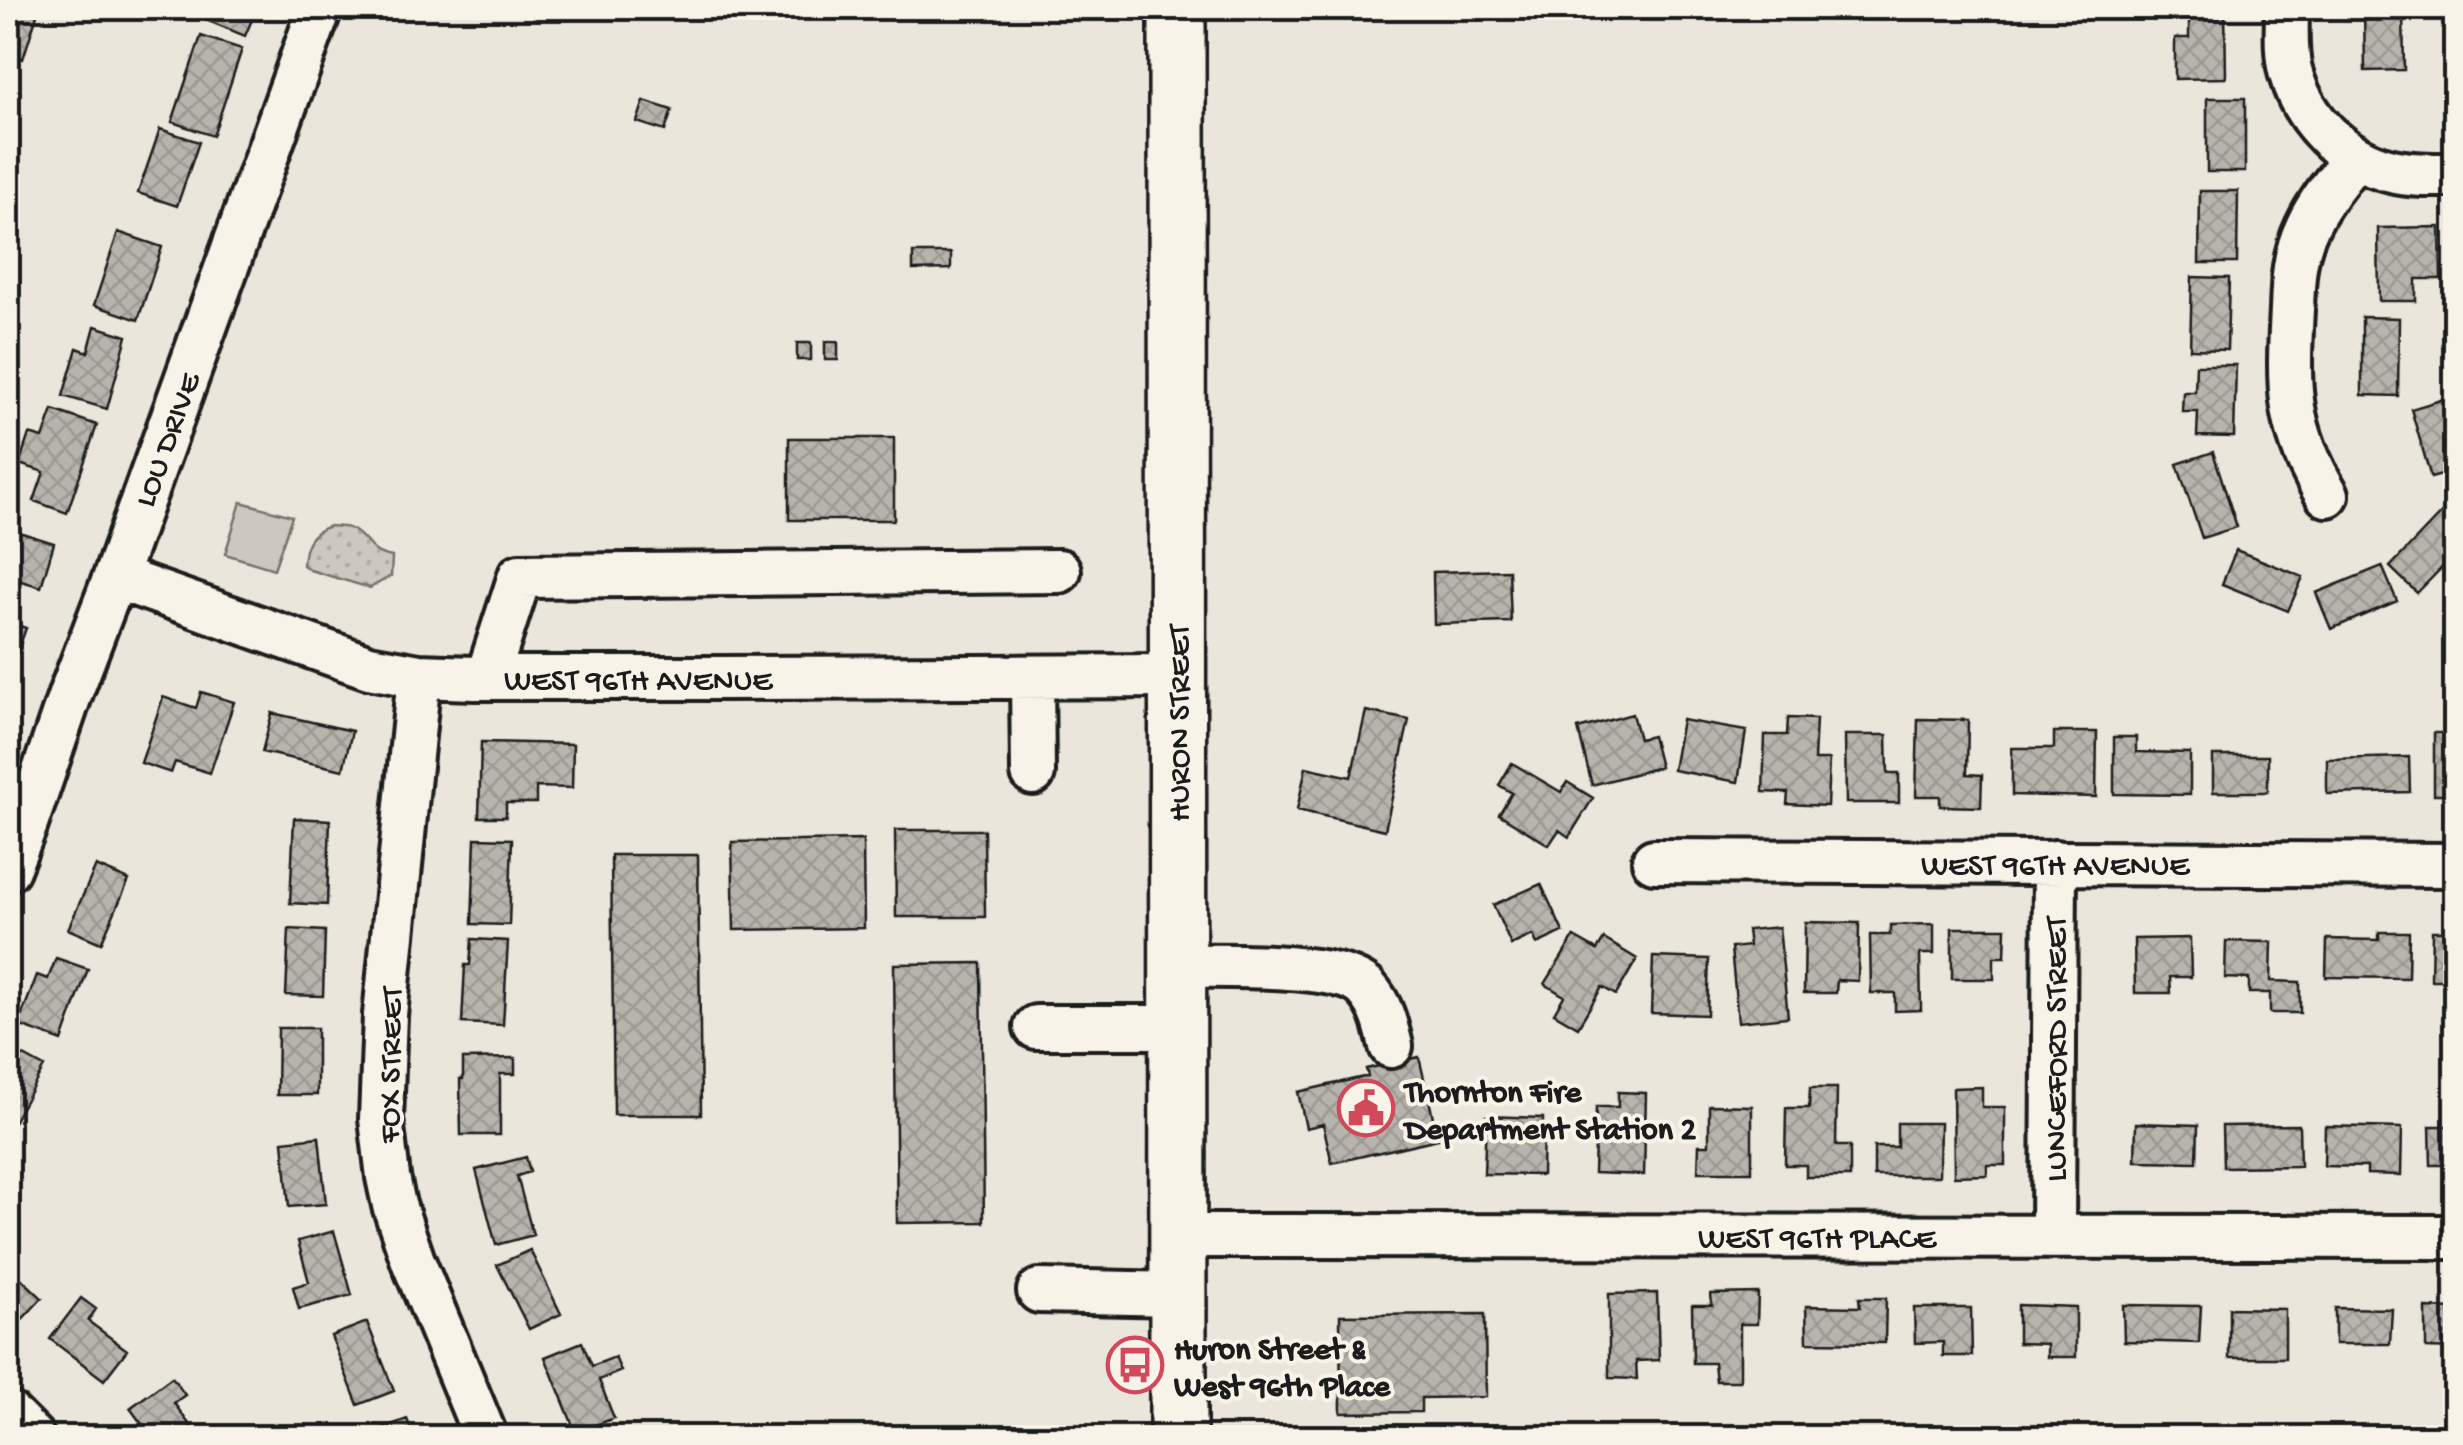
<svg xmlns="http://www.w3.org/2000/svg" width="2463" height="1445" font-family="'Gochi Hand',sans-serif">
	<style>
		.grass { fill: url(#grass-dots); stroke: #74726e; stroke-width: 2.5 }
		.pitch { fill: #ccc8c0; stroke: #74726e; stroke-width: 2.5 }
		.building { fill: url(#building-cross-hatch); stroke: #1c1c1c; stroke-width: 2.5 }
		.lines { fill: none; stroke-linecap: round; stroke-linejoin: round }
		.minor-casing { stroke: #1c1c1c; stroke-width: 50 }
		.major-casing { stroke: #1c1c1c; stroke-width: 62 }
		.minor { stroke: #f7f3e8; stroke-width: 42 }
		.major { stroke: #f7f3e8; stroke-width: 55 }
		.labels { text-anchor: middle; stroke-width: 8; stroke-linejoin: round; paint-order: stroke }
		.street-label { font-size: 32px; fill: #1c1c1c; stroke: #f7f3e8 }
		.poi-label { font-size: 32px; font-weight: bold; fill: #1c1c1c; stroke: #f7f3e8; text-anchor: start }
	</style>
	<defs>
		<pattern id="grass-dots" width="8" height="8" patternUnits="userSpaceOnUse" patternTransform="scale(2.5)"><rect width="8" height="8" fill="#ccc8c0"/><path d="M2 2h.1M6 6h.1" fill="none" stroke="#afaba4" stroke-width="1.8" stroke-linecap="round"/></pattern>
		<pattern id="building-cross-hatch" width="8" height="8" patternUnits="userSpaceOnUse" patternTransform="scale(2.5)"><rect width="8" height="8" fill="#b6b4ac"/><path d="M0 0l8 8M0 8l8-8" fill="none" stroke="#9c9a93"/></pattern>
	</defs>
	<rect width="100%" height="100%" fill="#eae6dc"/>
	<filter id="ink" filterUnits="userSpaceOnUse"><feTurbulence type="fractalNoise" baseFrequency=".01" numOctaves="2"/><feDisplacementMap in="SourceGraphic" scale="20" xChannelSelector="R" yChannelSelector="G"/><feConvolveMatrix kernelMatrix="1 2 1 2 8 2 1 2 1" color-interpolation-filters="sRGB"/></filter>
	<g filter="url(#ink)">
		<path class="grass" d="M330 526C339 527 349 526 356 532 372 544 369 553 392 557L391 576 370 588 310 570 303 565C304 544 310 532 330 526Z"/>
		<path class="pitch" d="M241 502 292 516 274 569 225 554Z"/>
		<path class="building" d="M8 8H39L23 59 8 54Z
			M211 8H257L245 36 206 20Z
			M2189 8H2225L2226 78 2175 79V38H2189Z
			M2364 8H2403L2404 70 2365 71Z
			M201 36 242 49 213 136 172 122Z
			M2207 98H2245V172H2207Z
			M644 101 672 110 665 131 637 122Z
			M160 129 199 142 177 206 138 193Z
			M2200 191H2238L2237 263H2199Z
			M2440 227 2441 279H2416V301H2379L2378 228Z
			M118 232 162 247 138 320 94 305Z
			M913 253H951V269L913 270Z
			M2192 277 2229 278 2227 350 2190 349Z
			M2362 317 2399 318 2398 396 2362 395Z
			M95 326 127 336 107 409 63 396 77 348 88 352Z
			M825 342H838V360H825Z
			M797 343H811V360H797Z
			M2196 365H2236L2234 437 2197 436 2198 412H2182L2183 392H2195Z
			M2447 398 2456 428V471L2431 478 2411 409Z
			M53 410 97 425 67 513 34 501 44 472 19 464 29 434 43 438Z
			M789 438H894V520H789Z
			M2213 452 2237 527 2202 538 2177 464Z
			M2448 506 2456 513V553L2417 593 2390 567Z
			M19 532 54 543 41 587 8 577Z
			M2236 550 2303 577 2288 611 2222 584Z
			M2382 566 2397 601 2331 629 2316 593Z
			M1509 570 1511 622 1434 624 1433 572Z
			M8 622 26 628 8 679Z
			M201 692 234 702 210 773 175 762 171 773 141 763 163 697 196 708Z
			M1366 711 1409 720 1385 830 1297 810 1306 767 1351 777Z
			M272 713 352 731 343 770 262 752Z
			M1632 714 1639 739 1652 736 1660 767 1592 785 1578 729Z
			M1788 718 1816 719 1814 760H1829L1827 806 1787 804 1788 793 1763 792 1765 735H1787Z
			M1918 719 1968 720 1967 774 1982 775 1981 807 1940 806V796H1916Z
			M1682 720 1746 731 1738 782 1673 770Z
			M2054 732H2097L2096 797 2012 795V748H2054Z
			M2434 733H2456V794H2434Z
			M1845 735H1887L1888 773H1899V803H1846Z
			M2114 737H2136V752L2190 753V795L2114 794Z
			M481 742 573 744 572 788 536 787V803H506V817H479Z
			M2213 756H2268V792H2213Z
			M2409 757 2410 792 2327 794V759Z
			M1512 763 1561 792 1567 782 1593 798 1569 837 1559 830 1549 845 1499 814 1512 793 1499 785Z
			M294 818 330 820 327 905 290 903Z
			M895 830H984L985 917H896Z
			M475 838 512 839 509 925 472 924Z
			M863 840 864 928 734 930 732 842Z
			M611 855H698L701 1115H614Z
			M96 866 129 880 101 943 68 929Z
			M1541 884 1563 932 1537 944 1533 935 1511 945 1493 905Z
			M1805 922 1859 923 1858 981 1837 980 1836 993H1804Z
			M1934 924V954H1920L1921 1010 1895 1011V993H1871L1870 935H1890V925Z
			M1779 927 1788 1017 1738 1022 1731 948 1749 946 1747 930Z
			M1952 928H2006L2005 957H1994V979H1952Z
			M289 929 325 931 323 996 286 995Z
			M2432 931H2456V994H2449V980H2431Z
			M2379 932H2409L2408 978 2326 977 2327 939 2379 940Z
			M1574 937 1597 950 1604 939 1637 959 1616 995 1602 987 1578 1027 1554 1013 1564 996 1545 984Z
			M2190 938 2191 977H2170L2171 993H2135L2134 939Z
			M472 939 508 941 503 1025 462 1023 465 965H470Z
			M2226 941 2272 942 2271 981 2300 982V1013H2270V993H2249V979L2225 978Z
			M1653 957 1709 959 1707 1015 1651 1013Z
			M56 958 88 969 62 1041 18 1025 37 975 48 979Z
			M981 963 984 1222 897 1223 894 964Z
			M278 1028H317V1095H277Z
			M11 1049 44 1067 12 1124 8 1121V1055Z
			M1419 1057 1438 1139 1332 1163 1323 1124 1306 1128 1298 1092 1368 1076 1366 1069Z
			M515 1058V1074H500V1135H461L460 1079H463V1059Z
			M1982 1087V1107H2005V1165H1987V1175L1954 1176 1953 1088Z
			M1810 1088H1837L1836 1146H1850V1177H1806V1165H1785L1786 1108H1809Z
			M1618 1092 1646 1093 1644 1175 1594 1173 1596 1107H1618Z
			M1709 1105 1752 1106V1172H1698L1699 1145H1709Z
			M1486 1116 1543 1118 1542 1175 1484 1174Z
			M1897 1123H1940L1939 1176H1874V1147H1897Z
			M2136 1123 2198 1125 2197 1162 2135 1161Z
			M2299 1125 2300 1166 2223 1167 2222 1126Z
			M2325 1126 2402 1128 2401 1175 2367 1174V1167L2324 1166Z
			M2430 1126H2456V1165H2431Z
			M319 1137 326 1204 289 1207 283 1141Z
			M526 1157 530 1172 517 1176 533 1235 496 1245 476 1170Z
			M334 1231 352 1295 299 1309 293 1287 309 1282 298 1241Z
			M530 1250 561 1314 529 1329 497 1265Z
			M8 1266 42 1298 16 1326 8 1318Z
			M1657 1293 1659 1360 1636 1361 1637 1379 1609 1378V1294Z
			M1758 1293 1757 1324H1740V1381H1716L1714 1363H1693L1692 1305H1712L1711 1294Z
			M81 1298 96 1309 88 1321 127 1350 104 1380 50 1339Z
			M1859 1298H1886L1885 1343 1807 1342 1806 1306 1860 1307Z
			M2018 1305 2076 1307V1357H2047V1344L2018 1343Z
			M2123 1305 2201 1306 2199 1343 2124 1341Z
			M1914 1308H1971L1972 1356H1943V1342L1915 1343Z
			M2229 1308 2285 1309V1358H2229Z
			M2335 1308 2392 1309 2390 1344H2335Z
			M2426 1308 2456 1309V1349L2426 1348Z
			M1485 1314 1486 1397 1421 1398V1412L1341 1413 1340 1315Z
			M367 1322 394 1391 358 1405 331 1336Z
			M582 1342 592 1366 615 1357 621 1371 599 1380 614 1418 576 1433 545 1357Z
			M172 1377 185 1395 174 1403 199 1438H152L130 1408Z
			M407 1419 414 1438H374L372 1432Z"/>
		<g class="lines">
			<g class="minor-casing">
				<path id="minor" d="M2287 8C2287 28 2285 50 2290 71 2303 120 2343 160 2392 171 2413 176 2434 175 2456 175
					M2327 495C2286 427 2288 386 2292 309 2293 280 2294 254 2307 227 2319 201 2338 179 2355 157
					M115 577 369 667 419 676 475 678H723L1177 676
					M419 676 385 1015 381 1119 388 1177 394 1205 413 1261 486 1438
					M1032 677 1033 773
					M487 678 520 576 1059 571
					M1654 861 2456 865
					M8 869 26 824 71 692 115 577 320 8
					M1177 966C1216 966 1342 962 1367 989 1382 1006 1386 1025 1391 1046
					M1036 1027H1178
					M2053 1235 2055 862
					M1178 1236 2456 1237
					M1039 1291 1177 1294
					M8 1413 33 1438"/>
			</g>
			<g class="major-casing">
				<path id="major" d="M1177 8 1178 1438"/>
			</g>
			<use href="#minor" class="minor"/>
			<use href="#major" class="major"/>
		</g>
	</g>
	<defs>
		<g id="civic-ring" transform="scale(2.875)"><circle r="9.5" fill="#f7f3e8" stroke="#d1495b" stroke-width="1.5"/><path d="M-.6-6.5H3V-4.5H.6V-3L4-1V1h2V6H-6V1h2V-1L-.6-3ZM-1.2 2.5V6h2.4V2.5Z" fill="#d1495b"/></g>
		<g id="bus-ring" transform="scale(2.875)"><circle r="9.5" fill="#f7f3e8" stroke="#d1495b" stroke-width="1.5"/><path d="M-5-6H5V4H4V6H2V4H-2V6H-4V4H-5ZM-3.5-4V0h7V-4ZM-3.5 1.2v1.5H-2V1.2ZM2 1.2v1.5H3.5V1.2Z" fill="#d1495b"/></g>
	</defs>
	<g fill-rule="evenodd">
		<use href="#civic-ring" x="1366" y="1108"/>
		<use href="#bus-ring" x="1135" y="1365"/>
	</g>
	<g class="labels">
		<g class="street-label">
			<text transform="translate(165 439) rotate(-70)" y="11">LOU DRIVE</text>
			<text x="638" y="689">WEST 96TH AVENUE</text>
			<text transform="translate(1177 723) rotate(-90)" y="11">HURON STREET</text>
			<text x="2055" y="874">WEST 96TH AVENUE</text>
			<text transform="translate(2054 1049) rotate(-90)" y="11">LUNCEFORD STREET</text>
			<text transform="translate(388 1065) rotate(-89)" y="11">FOX STREET</text>
			<text x="1817" y="1247">WEST 96TH PLACE</text>
		</g>
		<g class="poi-label">
			<text x="1405" y="1101">Thornton Fire<tspan x="1405" dy="37">Department Station 2</tspan></text>
			<text x="1174" y="1358">Huron Street &amp;<tspan x="1174" dy="37">West 96th Place</tspan></text>
		</g>
	</g>
	<rect width="2463" height="1445" fill="none" stroke="#f7f3e8" stroke-width="40"/>
	<rect x="20" y="20" width="2423" height="1405" fill="none" stroke="#1c1c1c" stroke-width="4" filter="url(#ink)"/>
</svg>
